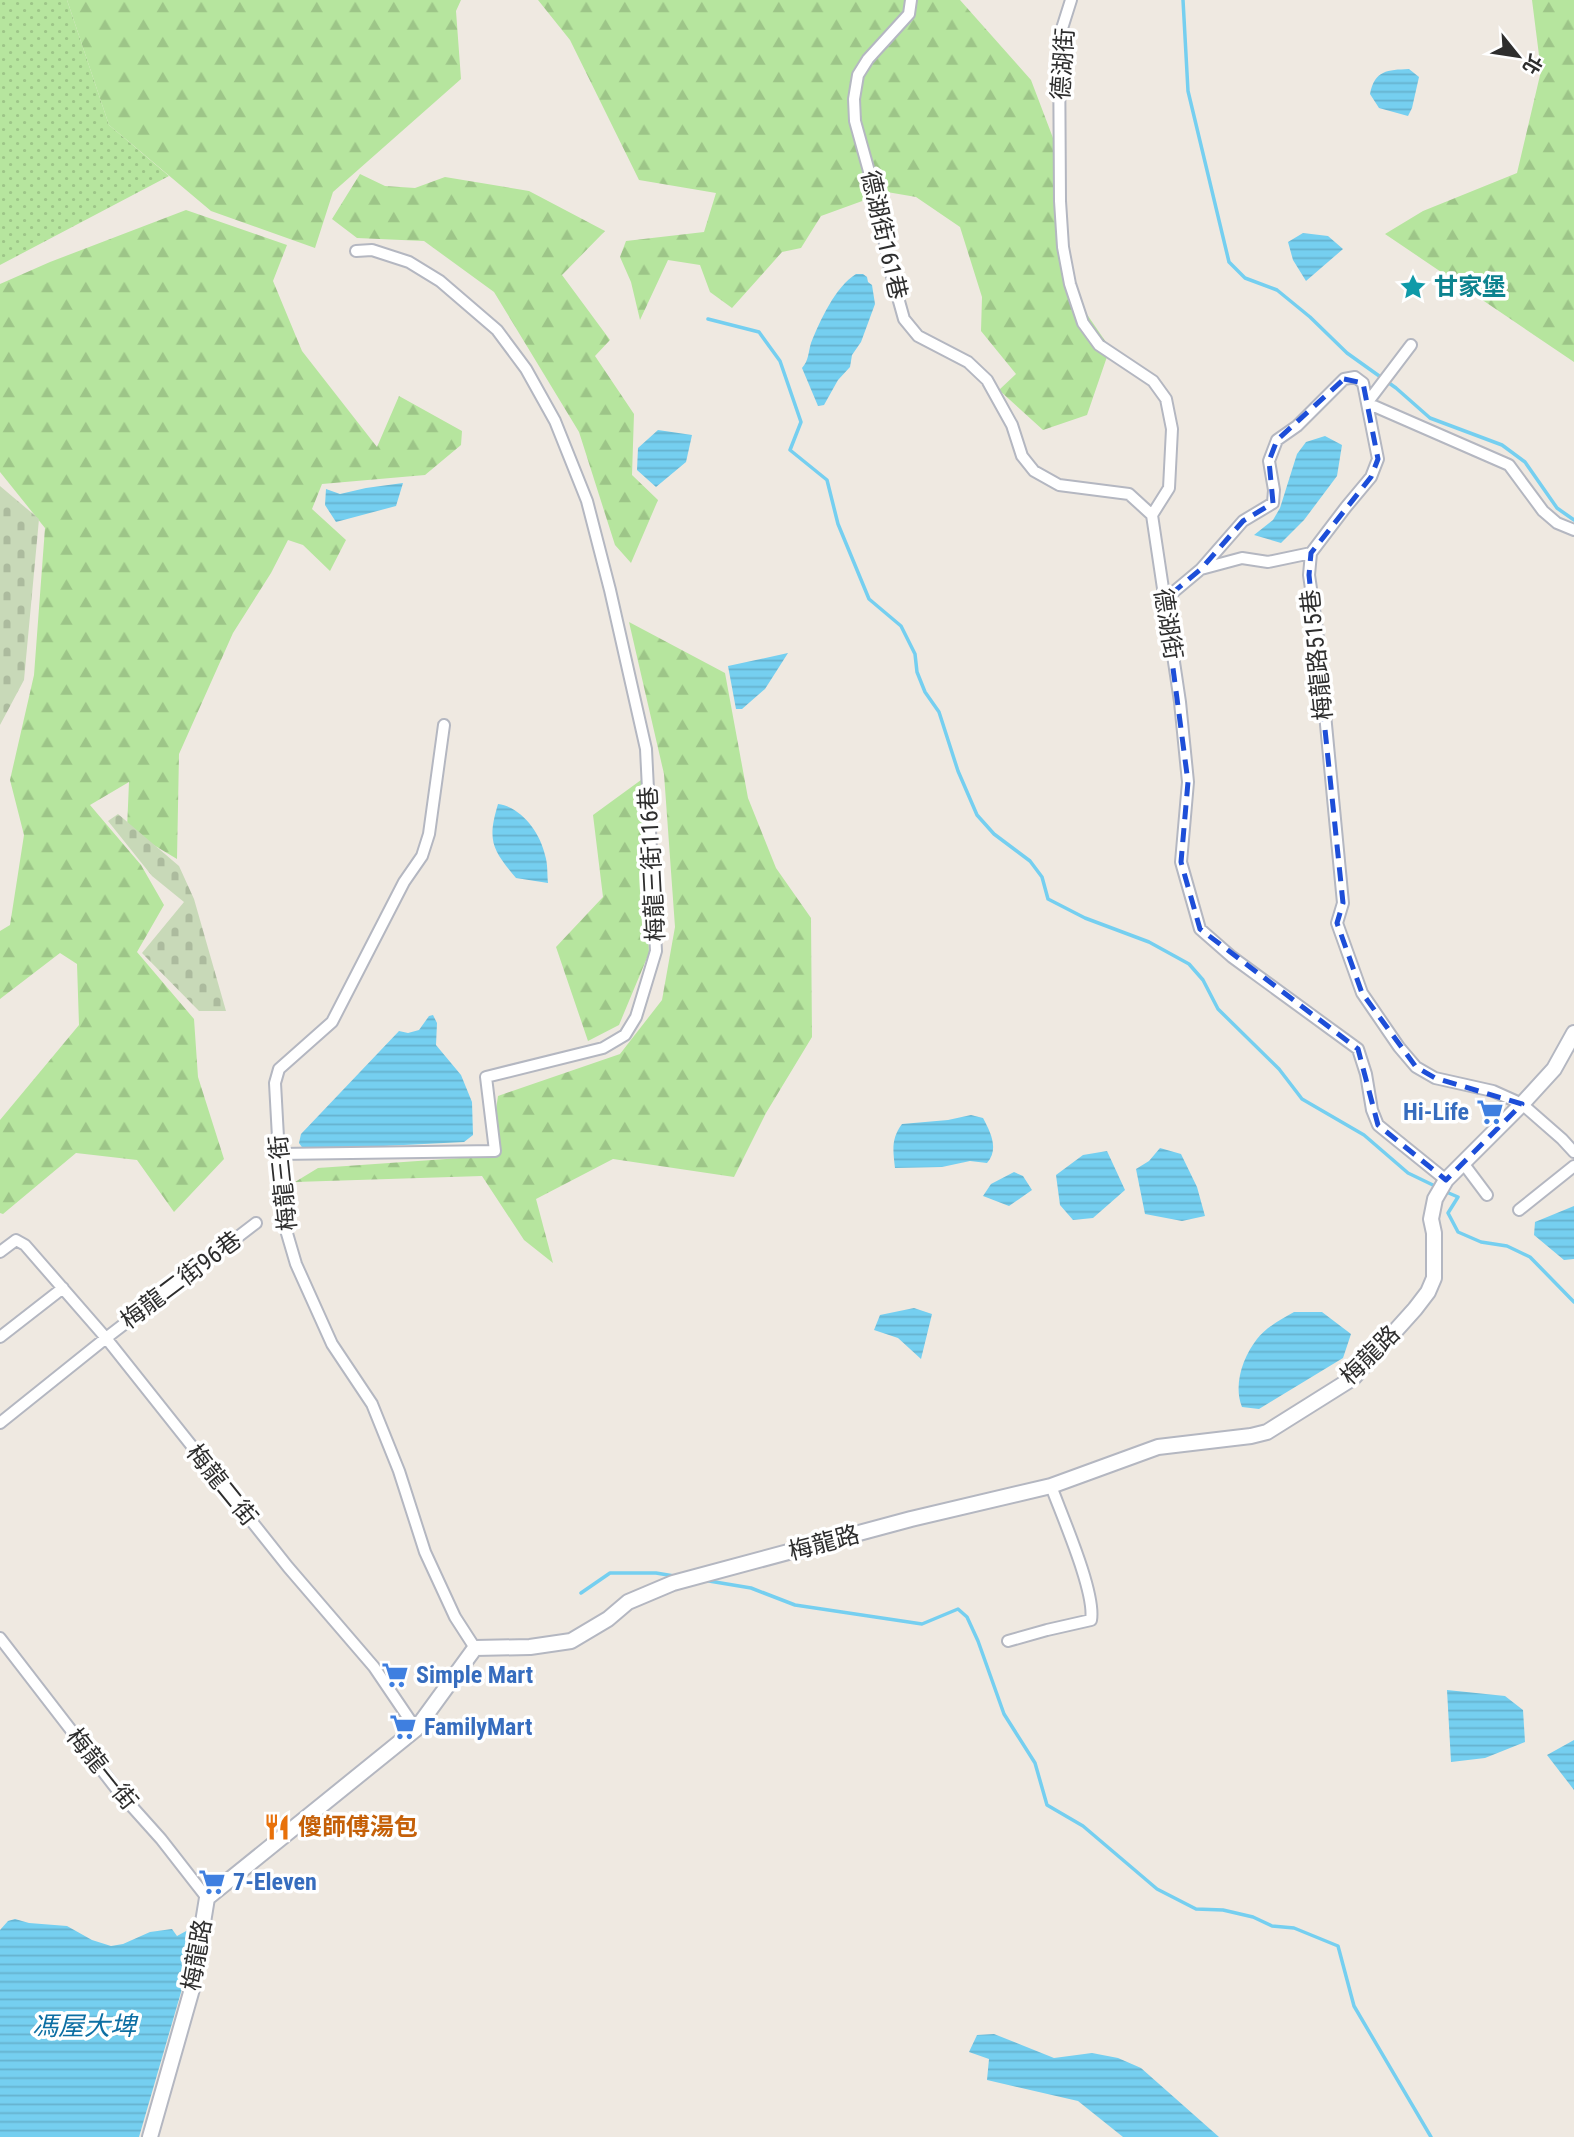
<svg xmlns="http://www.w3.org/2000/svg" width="1574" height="2137" font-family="'Roboto Condensed','Noto Sans TC',sans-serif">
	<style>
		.grass { fill: url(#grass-dots) }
		.forest { fill: url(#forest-firs) }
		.cemetery { fill: url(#cemetery-stones) }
		.water { fill: url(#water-rules) }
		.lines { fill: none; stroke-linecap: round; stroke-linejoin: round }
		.stream { stroke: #75cff0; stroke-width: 3.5 }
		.street-casing { stroke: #b4b7c1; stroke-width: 14 }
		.secondary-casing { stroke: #b4b7c1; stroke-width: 18 }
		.street { stroke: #fff; stroke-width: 10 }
		.secondary { stroke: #fff; stroke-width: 14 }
		.marked { fill: none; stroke: #1d4ed8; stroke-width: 5; stroke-dasharray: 14 9; stroke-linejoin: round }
		.labels { text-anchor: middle; stroke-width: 7; stroke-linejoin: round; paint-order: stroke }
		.street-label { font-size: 24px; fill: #2e2e2e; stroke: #fff }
		.culture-label { font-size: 24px; font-weight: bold; fill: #0d838f; stroke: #fff; text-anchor: start }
		.shop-label { font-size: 24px; font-weight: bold; fill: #366cbe; stroke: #fff; text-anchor: start }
		.food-label { font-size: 24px; font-weight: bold; fill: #c56008; stroke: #fff; text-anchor: start }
		.water-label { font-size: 26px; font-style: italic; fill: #0d6fa3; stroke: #fff }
	</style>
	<defs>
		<pattern id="grass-dots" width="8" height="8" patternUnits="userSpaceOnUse" patternTransform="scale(1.75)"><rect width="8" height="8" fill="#b6e59e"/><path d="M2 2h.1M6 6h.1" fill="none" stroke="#9dc588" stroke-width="1.8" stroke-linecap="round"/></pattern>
		<pattern id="forest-firs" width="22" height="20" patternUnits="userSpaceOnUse" patternTransform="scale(1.75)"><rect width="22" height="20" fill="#b6e59e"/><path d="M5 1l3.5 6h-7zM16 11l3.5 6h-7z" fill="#9dc588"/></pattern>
		<pattern id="cemetery-stones" width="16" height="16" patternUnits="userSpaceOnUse" patternTransform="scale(1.75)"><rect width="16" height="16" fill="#c8d9b8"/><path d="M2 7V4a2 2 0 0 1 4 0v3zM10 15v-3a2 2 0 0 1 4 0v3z" fill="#acbb9e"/></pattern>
		<pattern id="water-rules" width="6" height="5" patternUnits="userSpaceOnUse" patternTransform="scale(1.75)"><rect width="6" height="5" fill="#75cff0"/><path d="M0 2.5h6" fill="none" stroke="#66b2ce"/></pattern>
	</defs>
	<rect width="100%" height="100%" fill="#efe9e1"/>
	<path class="grass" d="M0 0H67L109 125 169 176 0 265Z"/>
	<path class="forest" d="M67 0H461L456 11 461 79 333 192 315 248 211 211 109 125Z
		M538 0H960L1031 80 1053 138 1071 291 1110 348 1087 415 1043 430 999 390 1016 374 981 331 982 297 960 227 916 197 887 192 821 216 801 248 782 252 732 308 710 292 700 265 668 260 640 320 631 282 620 257 626 241 704 232 716 193 639 180 570 40Z
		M1532 0H1574V362L1385 234 1423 211 1517 173 1541 71Z
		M360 174 385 186 415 188 445 177 529 191 605 231 562 275 610 340 595 356 634 414 632 475 658 500 631 563 615 545 579 432 494 292 424 241 357 238 332 219Z
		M186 210 287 245 273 281 302 351 377 447 399 396 462 431 461 445 425 475 322 484 312 509 346 540 330 571 303 545 288 540 271 573 233 633 179 754 177 859 127 829 129 782 90 805 141 865 164 905 137 952 194 1019 198 1077 224 1159 174 1212 137 1160 76 1153 3 1214 0 1213V1120L79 1025 77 964 60 953 0 999V931L10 925 24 835 10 780 34 675 45 528 0 472V284L50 262Z
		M629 622 725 673 748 798 776 868 811 918 812 1037 766 1113 734 1177 613 1159 536 1199 553 1263 524 1240 482 1176 295 1182 318 1168 489 1156 498 1096 620 1054 662 1000 675 927 664 774Z
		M641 780 649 953 619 1025 588 1041 556 947 603 897 593 815Z"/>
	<path class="cemetery" d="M0 486 39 519 24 680 0 725Z
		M118 814 179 866 194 899 226 1011H199L142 953 184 902 152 876 108 821Z"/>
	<path class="water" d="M1409 69 1419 77 1412 108 1408 116 1379 108 1370 94C1375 70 1387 70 1409 69Z
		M1303 233 1328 236 1343 249 1306 281 1293 260 1288 242Z
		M856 274H863L867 277 868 282 872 285 875 304 861 342 852 355 850 367 838 380 824 405 818 406 802 368C809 360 808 353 811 343 820 321 835 287 856 274Z
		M658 430 692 435 686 462 656 487 637 470 638 448Z
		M1325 436 1342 445 1337 476 1304 520 1281 543 1254 535 1273 520 1280 508 1297 454 1306 442Z
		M403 483 396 506 336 522 325 505 326 489 340 494 366 488Z
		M788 653 765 689 742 709H736L728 666Z
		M498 804C521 807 540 832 545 855 548 864 547 874 548 883L516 878C492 849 487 841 498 804Z
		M433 1015 437 1023 436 1045 461 1075 472 1102 473 1135 464 1142 304 1150 299 1143 301 1134 399 1031 408 1033 419 1030 429 1016Z
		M971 1115 983 1118C991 1133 999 1149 987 1163L970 1161 942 1167 895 1168C893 1150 891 1139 902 1124L948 1120Z
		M1160 1148 1181 1154 1197 1187 1205 1216 1182 1221 1145 1214 1136 1169 1149 1161Z
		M1107 1151 1125 1190 1093 1218 1073 1220 1060 1205 1056 1175 1083 1155Z
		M1014 1172 1023 1176 1032 1190 1009 1206 983 1196 991 1184Z
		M1574 1206V1259L1564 1260 1534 1235 1535 1222Z
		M914 1308 932 1314 921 1359 898 1338 874 1330 880 1315Z
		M1294 1312H1322L1351 1334 1343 1358 1259 1409 1242 1407C1233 1385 1243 1357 1257 1339 1266 1327 1282 1319 1294 1312Z
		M1447 1690 1505 1696 1523 1710 1525 1742 1485 1758 1451 1762Z
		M1574 1740V1790L1547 1755Z
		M15 1919 29 1923 67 1926 92 1940 111 1946 123 1944 150 1932 172 1929 177 1936 188 1930 191 1932 193 1951 139 2137H0V1930L8 1921Z
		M994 2034 1054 2058 1092 2053 1118 2058 1141 2068 1219 2137H1123L1078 2101 987 2080 989 2059 969 2052 977 2035Z"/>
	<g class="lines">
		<path class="stream" d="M1183 0 1188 91 1229 262 1245 278 1277 290 1310 317 1347 353 1396 388 1430 418 1502 445 1525 462 1557 508 1574 520
			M708 319 759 332 780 361 801 422 790 450 827 480 838 524 869 599 901 626 915 654 917 672 925 692 939 712 958 771 977 815 994 834 1030 861 1042 877 1048 899 1085 918 1149 942 1189 964 1203 980 1218 1009 1279 1069 1302 1099 1364 1135 1408 1173 1437 1187
			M1444 1191 1458 1197 1448 1213 1458 1232 1481 1242 1507 1246 1530 1257 1574 1302
			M703 1580 751 1588 795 1605 922 1624 958 1609 967 1617 978 1641 1004 1714 1035 1763 1047 1805 1083 1826 1157 1889 1196 1909 1223 1910 1253 1917 1272 1926 1294 1928 1338 1946 1354 2006 1431 2137
			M581 1593 610 1573H656L674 1576"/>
		<g class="street-casing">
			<path id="street" d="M911 0 909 14 868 59 858 75 854 99 855 121 875 193 890 269 904 319 918 336 968 362 987 380 1012 425 1022 456 1034 471 1059 485 1129 494 1152 515
				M1071 0 1059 38 1060 201 1063 247 1070 284 1083 323 1099 345 1153 381 1166 399 1172 429 1169 488 1152 515 1180 702 1188 782 1181 862 1200 929 1232 957 1358 1049 1366 1074 1372 1110 1378 1125 1446 1180
				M1411 345 1367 403 1509 465 1543 511 1557 523 1574 530
				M1201 569 1242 558 1268 562 1311 553
				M1164 600 1201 569 1243 521 1273 503 1274 490 1269 461 1277 440 1297 426 1344 379 1355 377 1363 383 1378 459 1371 477 1346 507 1311 553 1309 575 1317 630 1343 903 1337 923 1362 993 1399 1047 1416 1067 1435 1078 1493 1091 1522 1104 1562 1139 1574 1152
				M444 725 429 834 422 856 404 882 332 1022 279 1069 275 1083 281 1192 286 1230 296 1264 332 1344 372 1404 399 1471 425 1552 455 1617 475 1648
				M279 1154 495 1151 486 1077 603 1048 625 1035 636 1017 656 951 646 749 610 590 587 501 555 421 526 369 497 330 440 281 409 262 372 250 356 251
				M1463 1163 1487 1195
				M1519 1210 1574 1166
				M0 1252 16 1240 25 1245 106 1338 288 1567 374 1667 416 1729
				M0 1337 63 1288
				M0 1423 106 1338 256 1223
				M0 1638 118 1791 161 1839 207 1898
				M1008 1641 1047 1630 1091 1620C1096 1593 1062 1516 1051 1486"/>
		</g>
		<g class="secondary-casing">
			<path id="secondary" d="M150 2137 192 1989 207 1898 416 1729 475 1648 530 1647 571 1641 608 1619 628 1602 673 1583 911 1519 1051 1486 1158 1447 1251 1436 1267 1432 1353 1378 1415 1309 1428 1292 1434 1278V1233L1431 1219 1435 1199 1446 1180 1522 1104 1554 1069 1574 1033"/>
		</g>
		<use href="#street" class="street"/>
		<use href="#secondary" class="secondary"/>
	</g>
	<path class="marked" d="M1344 379 1363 383 1378 459 1371 477 1311 553 1309 575 1343 903 1337 923 1362 993 1416 1067 1435 1078 1522 1104 1446 1180 1378 1125 1358 1049 1200 929 1181 862 1188 782 1164 600 1201 569 1243 521 1273 503 1269 461 1277 440Z"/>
	<defs>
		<g id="sight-bare" transform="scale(2.1)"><path d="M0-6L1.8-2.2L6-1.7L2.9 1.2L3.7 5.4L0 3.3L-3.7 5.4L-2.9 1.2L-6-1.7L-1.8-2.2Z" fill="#0f9aa8" stroke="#fff" stroke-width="2.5" paint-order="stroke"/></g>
		<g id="supermarket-bare" transform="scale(2.1)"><path d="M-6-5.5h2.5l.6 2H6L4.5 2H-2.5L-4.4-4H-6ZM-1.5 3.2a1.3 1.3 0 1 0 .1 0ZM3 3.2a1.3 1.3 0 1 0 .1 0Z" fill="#3f7fe0" stroke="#fff" stroke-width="2.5" paint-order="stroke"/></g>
		<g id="restaurant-bare" transform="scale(2.1)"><path d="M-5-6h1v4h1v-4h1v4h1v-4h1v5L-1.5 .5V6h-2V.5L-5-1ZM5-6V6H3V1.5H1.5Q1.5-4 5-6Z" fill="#e8710a" stroke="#fff" stroke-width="2.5" paint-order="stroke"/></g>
	</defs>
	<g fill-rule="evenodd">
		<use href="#sight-bare" x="1413" y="287"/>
		<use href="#supermarket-bare" x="1490" y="1112"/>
		<use href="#supermarket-bare" x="395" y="1675"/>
		<use href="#supermarket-bare" x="403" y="1727"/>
		<use href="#restaurant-bare" x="277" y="1827"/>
		<use href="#supermarket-bare" x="212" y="1882"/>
	</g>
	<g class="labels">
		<g class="street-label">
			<text transform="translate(1063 64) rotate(-86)" y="8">德湖街</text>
			<text transform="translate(884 235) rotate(77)" y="8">德湖街161巷</text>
			<text transform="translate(1168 624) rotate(81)" y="8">德湖街</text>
			<text transform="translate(1317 655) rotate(-96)" y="8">梅龍路515巷</text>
			<text transform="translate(652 864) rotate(-93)" y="8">梅龍三街116巷</text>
			<text transform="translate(283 1183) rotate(-96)" y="8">梅龍三街</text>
			<text transform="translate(181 1280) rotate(-37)" y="8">梅龍二街96巷</text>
			<text transform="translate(1370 1355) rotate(-45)" y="8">梅龍路</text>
			<text transform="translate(222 1485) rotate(51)" y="8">梅龍二街</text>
			<text transform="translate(824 1543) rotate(-15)" y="8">梅龍路</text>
			<text transform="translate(102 1769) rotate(51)" y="8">梅龍一街</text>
			<text transform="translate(197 1955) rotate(-80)" y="8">梅龍路</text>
		</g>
		<g class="culture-label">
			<text x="1434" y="295">甘家堡</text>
		</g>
		<g class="shop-label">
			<text x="1469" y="1120" text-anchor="end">Hi-Life</text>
			<text x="416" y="1683">Simple Mart</text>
			<text x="424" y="1735">FamilyMart</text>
			<text x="233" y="1890">7-Eleven</text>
		</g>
		<g class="food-label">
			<text x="298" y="1835">傻師傅湯包</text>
		</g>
		<g class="water-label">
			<text x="84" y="2035">馮屋大埤</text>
		</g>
	</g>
	<g transform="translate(1518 56) rotate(120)" stroke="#ffffff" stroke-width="5" paint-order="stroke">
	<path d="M0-5L12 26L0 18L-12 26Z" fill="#2e2e2e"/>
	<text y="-10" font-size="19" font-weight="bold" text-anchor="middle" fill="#2e2e2e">北</text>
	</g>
</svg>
